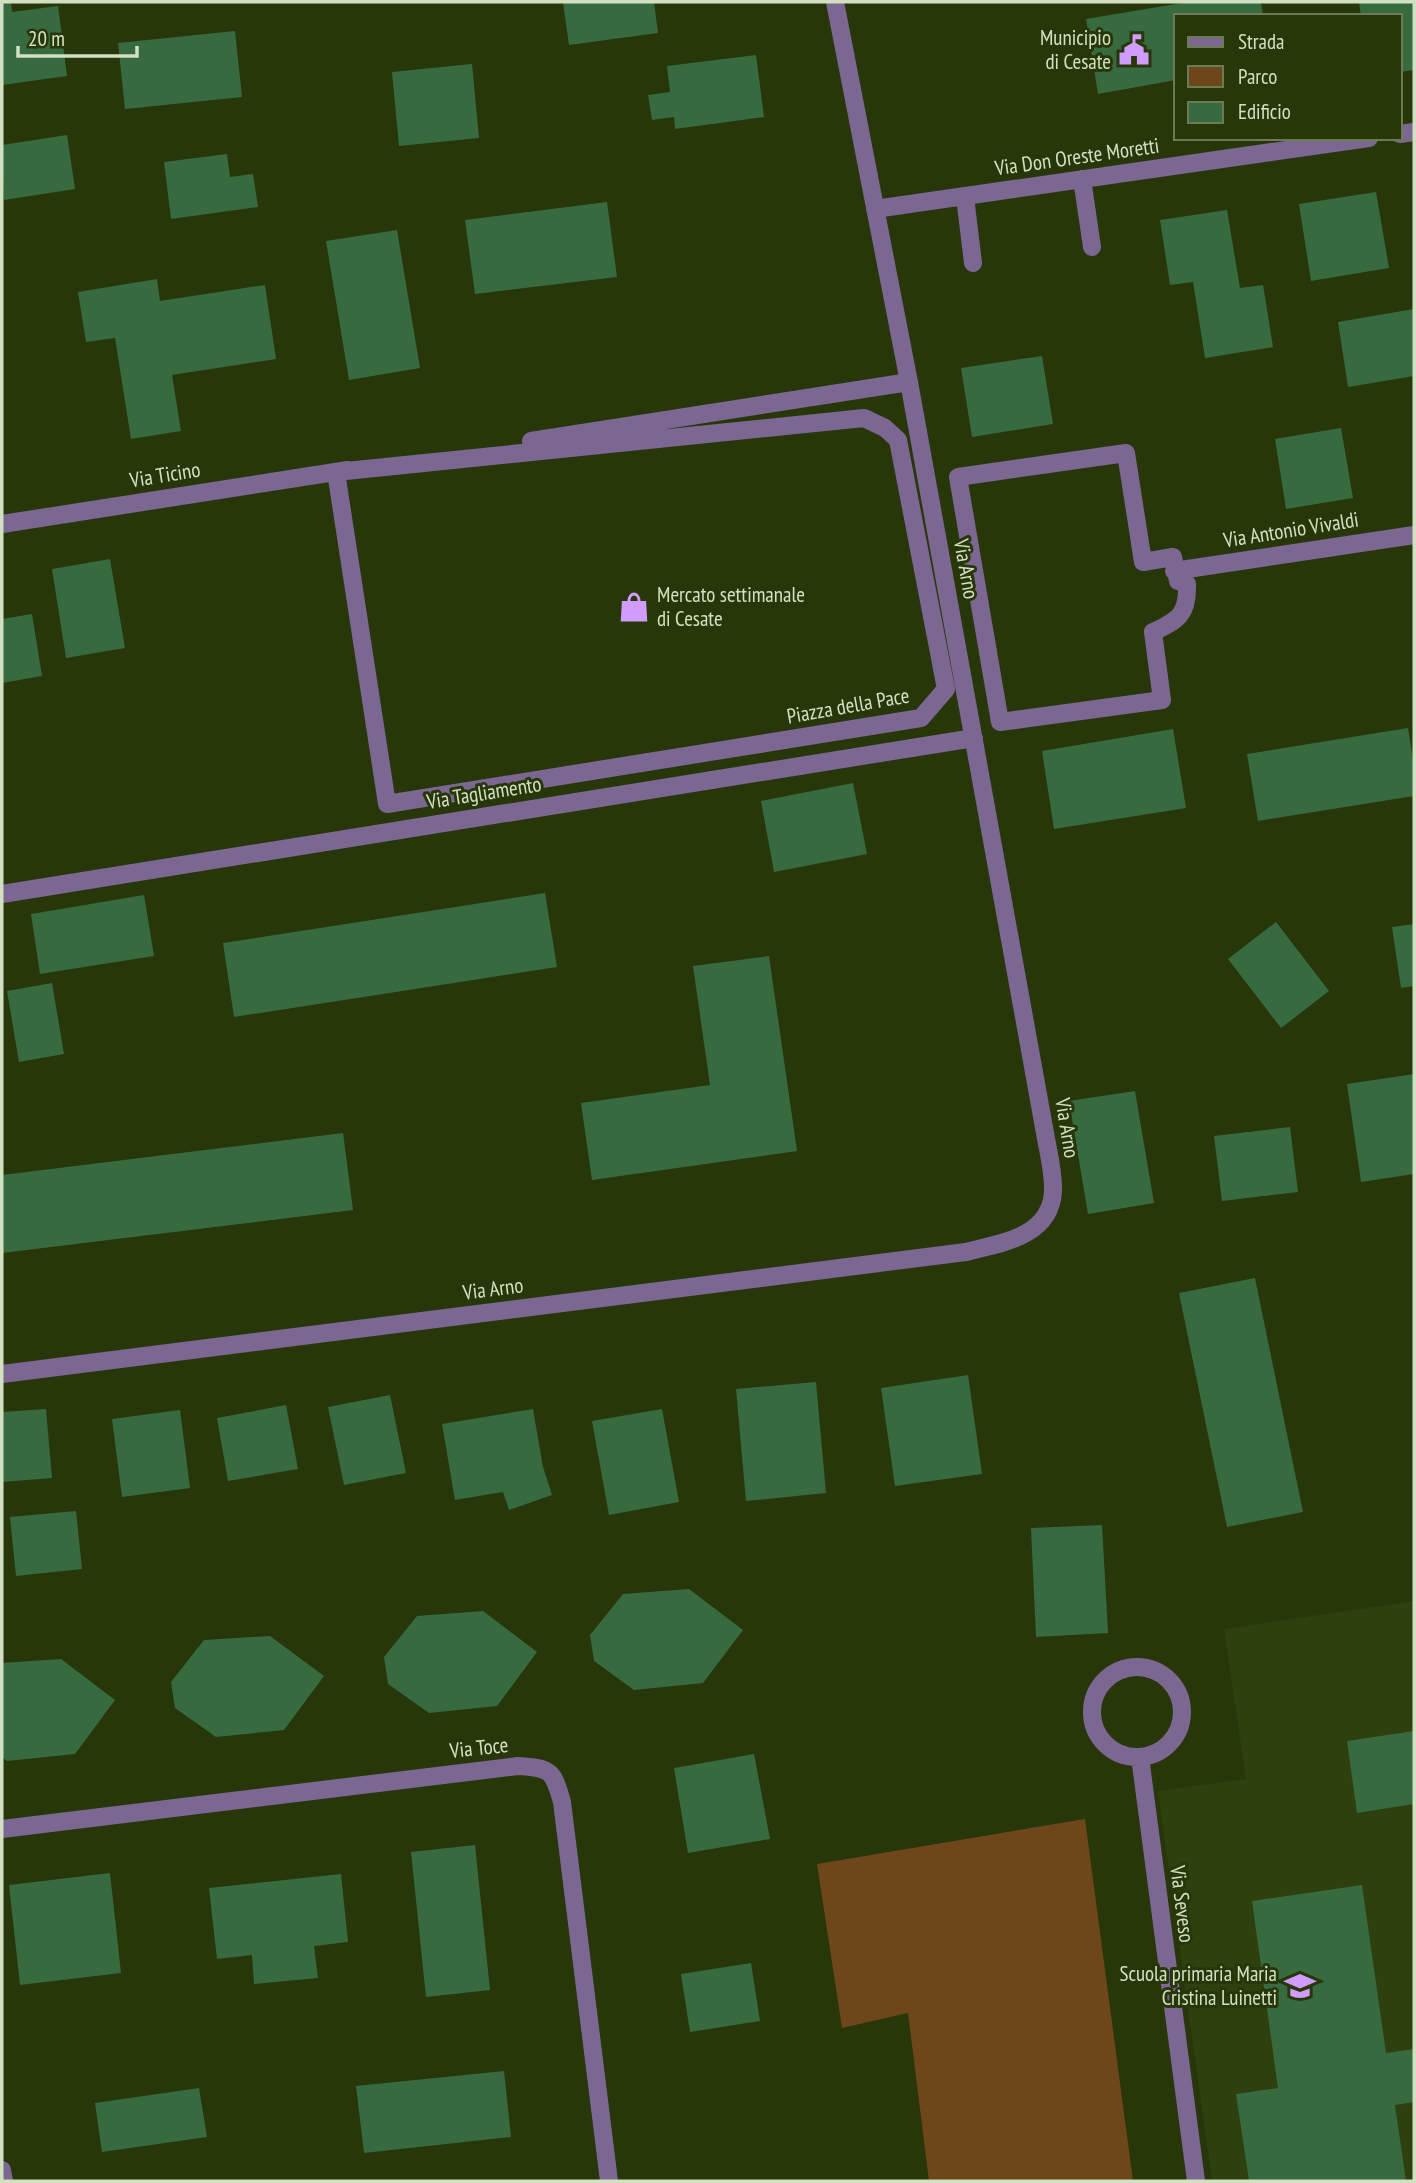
<svg xmlns="http://www.w3.org/2000/svg" width="1416" height="2183" font-family="'PT Sans Narrow',sans-serif">
	<style>
		.built { fill: #2d400d }
		.green { fill: #6d4719 }
		.building { fill: #376a3f }
		.lines { fill: none; stroke-linecap: round; stroke-linejoin: round }
		.minor { stroke: #7c6692; stroke-width: 18 }
		.labels { text-anchor: middle; stroke-width: 6; stroke-linejoin: round; paint-order: stroke }
		.poi-label { font-size: 21px; fill: #d2e0c2; stroke: #27370a; text-anchor: end }
		.street-label { font-size: 21px; fill: #d2e0c2; stroke: #27370a }
	</style>
	<rect width="100%" height="100%" fill="#27370a"/>
	<path class="built" d="M1414 1601V2181H1212L1158 1791 1246 1779 1224 1629Z"/>
	<path class="green" d="M1085 1819 1133 2181H929L908 2013 842 2028 817 1864Z"/>
	<path class="building" d="M2 2H11L12 12 58 6 67 76 2 85Z
		M563 2H654L658 33 569 45Z
		M1188 2H1261L1263 16H1176V80L1098 94 1086 19Z
		M1359 2H1414V70L1400 72V16H1361Z
		M235 31 242 97 125 109 118 43Z
		M756 55 764 117 675 129 674 117 652 120 648 95 670 92 667 66Z
		M472 64 479 138 399 146 392 72Z
		M67 135 75 189 4 200 2 145Z
		M227 154 230 177 253 174 258 207 171 219 164 162Z
		M1376 192 1389 268 1311 281 1299 204Z
		M607 202 617 277 475 294 465 220Z
		M1227 210 1240 288 1263 285 1273 347 1205 358 1193 282 1170 285 1160 220Z
		M397 230 420 368 349 380 326 241Z
		M157 279 160 301 265 285 276 359 172 375 181 431 131 439 115 338 86 342 78 292Z
		M1414 309V376L1348 387 1338 322Z
		M1042 356 1053 424 972 437 961 368Z
		M1341 428 1353 498 1286 509 1275 439Z
		M110 559 125 648 66 658 52 569Z
		M32 614 42 676 2 683V619Z
		M1408 728 1414 766V796L1258 821 1247 754Z
		M1173 729 1186 808 1054 829 1042 751Z
		M853 783 867 854 774 872 761 801Z
		M545 893 557 967 234 1017 223 943Z
		M144 895 154 956 40 974 31 914Z
		M1276 922 1329 991 1281 1028 1228 959Z
		M1414 924V986L1401 988 1392 927Z
		M769 956 797 1151 592 1180 581 1103 710 1085 693 966Z
		M52 983 64 1054 19 1062 7 991Z
		M1414 1074V1174L1361 1182 1347 1084Z
		M1135 1091 1154 1203 1088 1214 1069 1101Z
		M1290 1127 1298 1192 1222 1201 1214 1136Z
		M343 1133 353 1210 2 1253V1175Z
		M1255 1278 1303 1512 1227 1527 1179 1293Z
		M968 1375 982 1474 895 1486 881 1388Z
		M816 1382 826 1493 746 1501 736 1389Z
		M390 1395 406 1473 344 1485 328 1407Z
		M286 1405 298 1469 228 1481 217 1418Z
		M46 1409 52 1478 2 1482V1412Z
		M533 1409 543 1467 552 1495 509 1510 503 1492 455 1500 442 1424Z
		M662 1409 679 1502 609 1515 592 1421Z
		M180 1410 190 1488 122 1497 112 1419Z
		M76 1511 82 1569 16 1576 10 1517Z
		M1102 1525 1108 1633 1036 1637 1031 1528Z
		M689 1589 743 1630 703 1683 634 1690 594 1661 590 1635 623 1594Z
		M483 1611 537 1652 497 1706 429 1713 388 1684 384 1657 417 1616Z
		M270 1636 324 1676 284 1730 216 1737 175 1708 171 1682 204 1640Z
		M61 1659 115 1700 75 1754 7 1761 2 1757V1663Z
		M1414 1731V1804L1357 1813 1347 1741Z
		M754 1754 770 1839 688 1853 674 1768Z
		M475 1845 490 1990 426 1997 411 1852Z
		M110 1873 121 1973 20 1985 9 1885Z
		M341 1874 348 1942 314 1946 318 1978 254 1984 252 1955 217 1959 209 1888Z
		M1362 1885 1386 2053 1414 2049V2102L1395 2105 1406 2181H1249L1236 2094 1278 2088 1252 1901Z
		M751 1963 760 2021 690 2032 681 1974Z
		M504 2071 511 2137 364 2153 356 2086Z
		M199 2088 207 2137 102 2152 95 2103Z"/>
	<g class="lines">
		<path class="minor" d="M1400 134 1414 132
			M1082 179 1092 247
			M965 197 973 263
			M875 209 1369 138
			M864 418 885 428 898 440 946 689 921 718 387 804 336 472Z
			M531 441 909 382
			M1126 453 1143 562 1173 557 1178 581 1187 584C1188 614 1179 620 1153 632L1162 700 1000 722 958 477Z
			M2 524 348 470
			M1174 571 1414 535
			M2 894 974 738
			M2 1374 966 1252C1001 1243 1050 1237 1053 1192 1054 1173 1048 1151 1045 1133L909 382 835 2
			M1092 1712a45 45 0 1 1 90 0a45 45 0 1 1-90 0Z
			M1140 1757 1196 2181
			M2 1829 518 1766C551 1768 553 1770 562 1802L609 2181
			M2 2170 4 2181"/>
	</g>
	<defs>
		<g id="civic-bare" transform="scale(2.415)"><path d="M-.6-6.5H3V-4.5H.6V-3L4-1V1h2V6H-6V1h2V-1L-.6-3ZM-1.2 2.5V6h2.4V2.5Z" fill="#d09dfe" stroke="#27370a" stroke-width="2.5" paint-order="stroke"/></g>
		<g id="shop-bare" transform="scale(2.415)"><path d="M-5-2.5h2.3a2.7 3.5 0 0 1 5.4 0H5L5.5 6h-11ZM-1.5-2.5h3a1.5 2.3 0 0 0-3 0Z" fill="#d09dfe" stroke="#27370a" stroke-width="2.5" paint-order="stroke"/></g>
		<g id="school-bare" transform="scale(2.415)"><path d="M0-5L7-2L0 1L-7-2ZM-4 1L0 2.5L4 1V4Q0 6-4 4Z" fill="#d09dfe" stroke="#27370a" stroke-width="2.5" paint-order="stroke"/></g>
	</defs>
	<g fill-rule="evenodd">
		<use href="#civic-bare" x="1134" y="50"/>
		<use href="#shop-bare" x="634" y="607"/>
		<use href="#school-bare" x="1300" y="1986"/>
	</g>
	<g class="labels">
		<g class="poi-label">
			<text x="1111" y="45">Municipio<tspan x="1111" dy="24">di Cesate</tspan></text>
			<text x="657" y="602" text-anchor="start">Mercato settimanale<tspan x="657" dy="24">di Cesate</tspan></text>
			<text x="1277" y="1981">Scuola primaria Maria<tspan x="1277" dy="24">Cristina Luinetti</tspan></text>
		</g>
		<g class="street-label">
			<text transform="translate(1077 157) rotate(-8)" y="7">Via Don Oreste Moretti</text>
			<text transform="translate(165 475) rotate(-9)" y="7">Via Ticino</text>
			<text transform="translate(1291 530) rotate(-9)" y="7">Via Antonio Vivaldi</text>
			<text transform="translate(966 569) rotate(80)" y="7">Via Arno</text>
			<text transform="translate(848 706) rotate(-10)" y="7">Piazza della Pace</text>
			<text transform="translate(484 793) rotate(-9)" y="7">Via Tagliamento</text>
			<text transform="translate(1067 1128) rotate(81)" y="7">Via Arno</text>
			<text transform="translate(493 1289) rotate(-7)" y="7">Via Arno</text>
			<text transform="translate(479 1748) rotate(-6)" y="7">Via Toce</text>
			<text transform="translate(1182 1904) rotate(83)" y="7">Via Seveso</text>
		</g>
	</g>
	<rect width="1416" height="2183" fill="none" stroke="#d2e0c2" stroke-width="7"/>
	<rect x="1174" y="14" width="228" height="126" fill="#27370a" stroke="#6b7b54" stroke-width="2"/>
	<rect x="1188" y="37" width="35" height="10" fill="#7c6692" stroke="#6b7b54" stroke-width="2"/>
	<text x="1238" y="49" font-size="21" fill="#d2e0c2">Strada</text>
	<rect x="1188" y="66" width="35" height="21" fill="#6d4719" stroke="#6b7b54" stroke-width="2"/>
	<text x="1238" y="84" font-size="21" fill="#d2e0c2">Parco</text>
	<rect x="1188" y="102" width="35" height="21" fill="#376a3f" stroke="#6b7b54" stroke-width="2"/>
	<text x="1238" y="119" font-size="21" fill="#d2e0c2">Edificio</text>
	<path d="M18 46v10h119v-10" fill="none" stroke="#d2e0c2" stroke-width="3.5"/>
	<text x="28" y="46" font-size="21" fill="#d2e0c2" stroke="#27370a" stroke-width="5" paint-order="stroke">20 m</text>
</svg>
